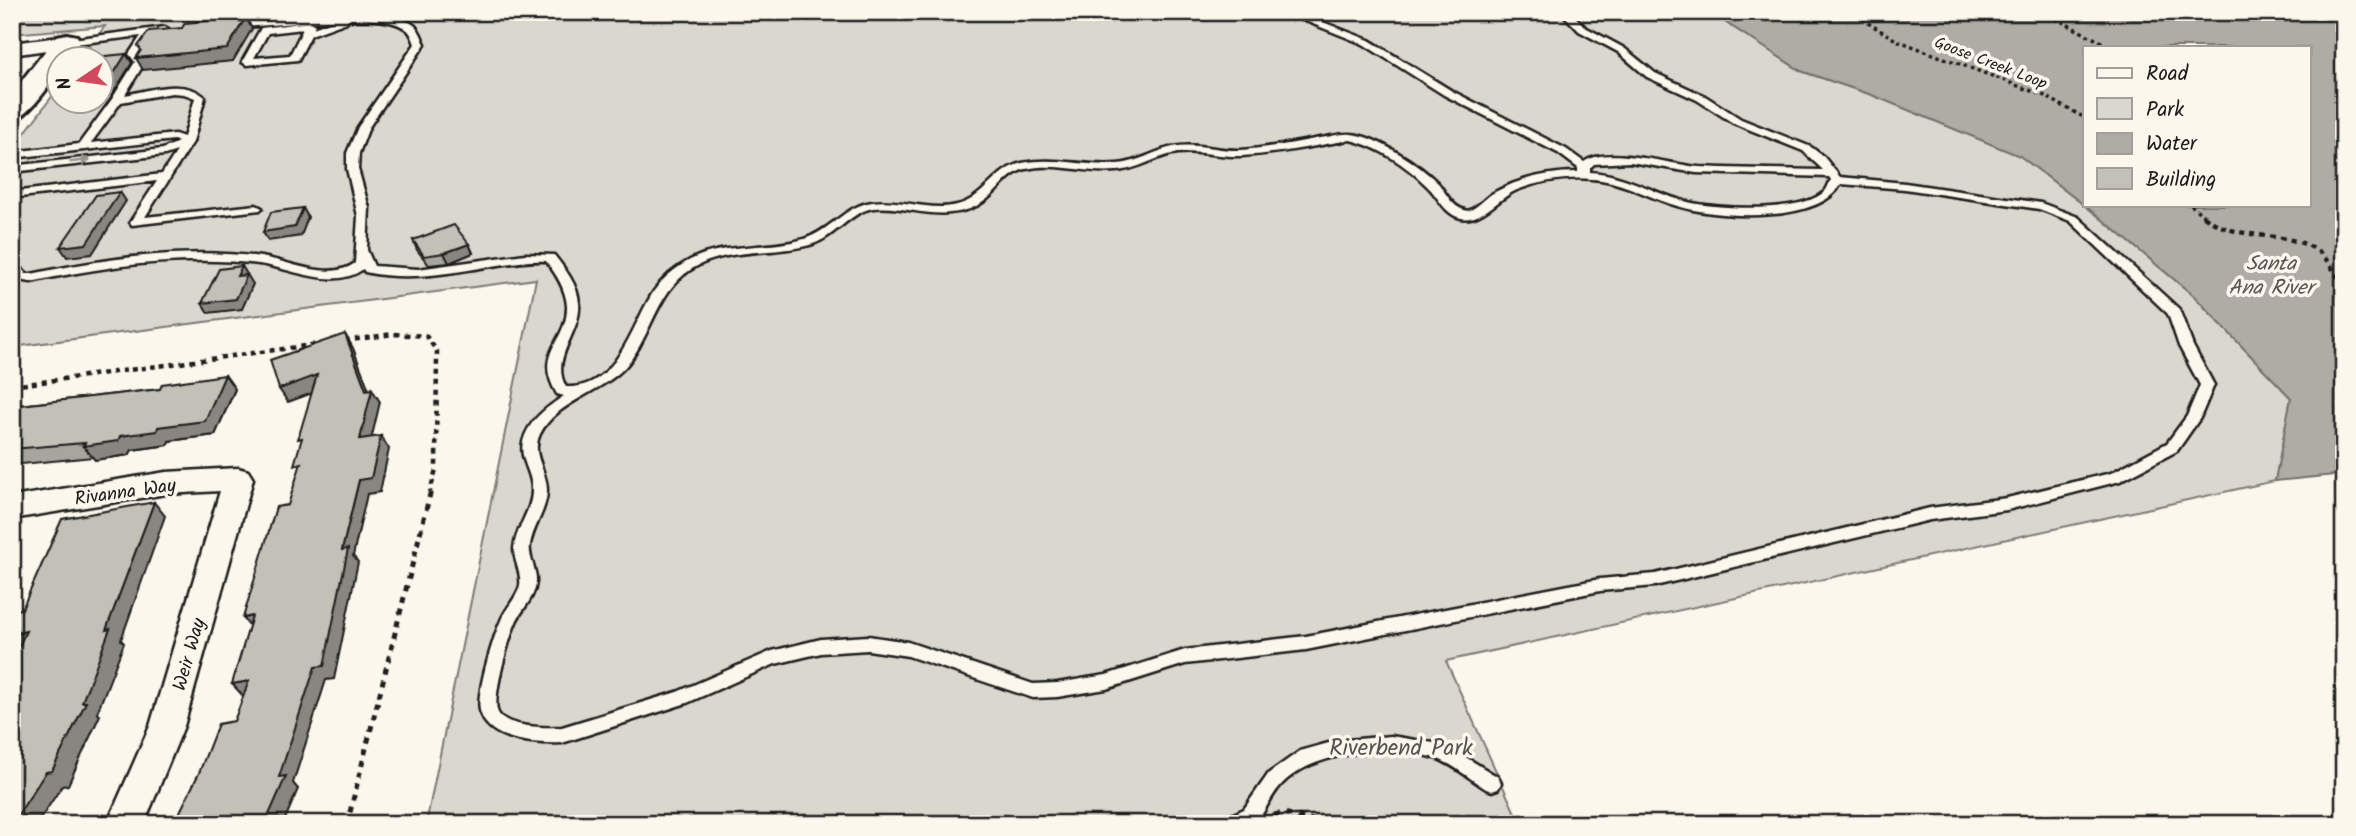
<svg xmlns="http://www.w3.org/2000/svg" width="2356" height="836" font-family="Kalam,sans-serif">
	<style>
		.green { fill: #dad7ce; stroke: #7b7a75; stroke-width: 2 }
		.water { fill: #afaca5; stroke: #74726e; stroke-width: 2; fill-rule: evenodd }
		.lines { fill: none; stroke-linecap: round; stroke-linejoin: round }
		.lane-casing { stroke: #1c1c1c; stroke-width: 5 }
		.street-casing { stroke: #1c1c1c; stroke-width: 5 }
		.secondary-casing { stroke: #1c1c1c; stroke-width: 6 }
		.path-far2 { stroke: #1c1c1c; stroke-width: 3.5; stroke-dasharray: 3.5 3.5; stroke-linecap: butt }
		.path-far1 { stroke: #1c1c1c; stroke-width: 4.5; stroke-dasharray: 5 5; stroke-linecap: butt }
		.path { stroke: #1c1c1c; stroke-width: 5; stroke-dasharray: 6 6; stroke-linecap: butt }
		.lane { fill: #fbf7ec; fill-rule: evenodd }
		.street { fill: #fbf7ec; fill-rule: evenodd }
		.secondary { fill: #fbf7ec; fill-rule: evenodd }
		.wall { fill: #a8a59e; stroke: #1c1c1c; stroke-width: 2 }
		.shaded-wall { fill: #888681; stroke: #1c1c1c; stroke-width: 2 }
		.building { fill: #c3c0b8; stroke: #1c1c1c; stroke-width: 2 }
		.oneway { fill: #97948e }
		.labels { text-anchor: middle; stroke-width: 7; stroke-linejoin: round; paint-order: stroke }
		.far-street-label { font-size: 16px; fill: #1c1c1c; stroke: #fbf7ec }
		.street-label { font-size: 19px; fill: #1c1c1c; stroke: #fbf7ec }
		.water-label { font-size: 21px; font-style: italic; fill: #575653; stroke: #fbf7ec }
		.near-park-label { font-size: 23px; fill: #555451; stroke: #fbf7ec }
	</style>
	<rect width="100%" height="100%" fill="#fbf7ec"/>
	<filter id="ink" filterUnits="userSpaceOnUse"><feTurbulence type="fractalNoise" baseFrequency=".0143" numOctaves="2"/><feDisplacementMap in="SourceGraphic" scale="14" xChannelSelector="R" yChannelSelector="G"/><feConvolveMatrix kernelMatrix="1 2 1 2 8 2 1 2 1" color-interpolation-filters="sRGB"/></filter>
	<g filter="url(#ink)">
		<path class="green" d="M12 12H1716L1722 20 1801 71 1872 95 2020 156 2097 215 2194 296 2291 398 2275 481 1446 661 1520 824H426L536 279 12 347V150L59 87 60 102H102V60L80 59 105 26 12 34Z"/>
		<path class="water" d="M1716 12H2344V474L2275 481 2291 398 2194 296 2097 215 2020 156 1872 95 1801 71 1722 20ZM2085 47H2309V205H2085Z"/>
		<g class="lines">
			<g class="lane-casing">
				<path id="lane" d="M1283 12H1297L1369 40 1452 91 1566 149 1584 162C1606 145 1672 165 1700 167 1741 169 1782 169 1823 170L1803 151 1733 123 1697 100 1647 77 1618 52 1579 31 1561 12H1571L1585 27 1624 48 1655 73 1705 96 1741 119 1811 147 1824 157 1840 177 1905 183 2041 203 2078 217 2179 309 2193 346 2214 385 2200 418 2177 451 2120 481 2007 510 1930 520 1655 586 1600 591 1306 650 1185 664 1106 689 1057 697 1033 698 908 656 868 650 821 653 775 664 687 703 562 743C537 744 486 742 480 710 476 693 494 635 502 618 507 607 517 597 520 586 522 573 514 562 514 549 515 528 533 510 532 489 532 472 519 459 523 442 528 421 547 407 564 396L557 394C532 352 568 342 567 306 566 289 556 274 546 261 526 260 506 264 486 267 445 274 405 281 365 272L363 269C334 291 291 268 259 264 182 255 107 266 31 282L18 280 12 273V260L16 261 26 274H31C107 258 183 247 261 257 289 261 330 282 355 263L358 216 347 169V153L358 127 415 44C413 39 411 32 406 29 392 18 366 20 348 19L347 22 311 35 298 60 247 65 242 62 261 28 310 22 315 25 313 28 336 20 230 28 225 25 230 22C269 19 384 2 414 25 420 30 422 38 425 44L369 127 359 153 358 169 369 208 367 250 374 266 418 269 525 254 554 255C565 269 578 285 579 303 582 332 549 358 566 387 617 390 632 324 654 291 663 278 675 268 690 260 725 242 766 250 804 239 830 231 845 206 872 202 901 198 929 212 957 205 984 199 995 169 1022 163 1054 156 1085 167 1117 164 1137 163 1154 151 1173 147 1196 142 1218 151 1241 150 1268 148 1294 143 1320 138 1330 137 1341 133 1351 134 1377 136 1420 165 1438 183 1447 194 1452 208 1468 211 1479 207 1485 197 1495 192 1520 178 1551 172 1578 172V168L1558 153 1444 95 1363 44ZM303 29 290 55 254 58 268 33ZM1350 140C1378 146 1407 166 1427 186 1439 197 1444 214 1461 218 1482 222 1498 198 1517 190 1543 180 1573 176 1601 180 1629 184 1653 200 1681 207 1720 218 1819 224 1841 184L1905 189 2039 209 2070 221 2168 314 2179 346 2200 385 2187 416 2167 443 2111 473 2007 498 1930 508 1655 574 1600 579 1306 636 1185 650 1106 675 1057 683 1033 684 908 642 868 636 821 639 772 651 677 692 562 727C548 728 501 728 497 710 493 694 509 638 516 622 522 609 535 598 536 582 537 569 528 558 530 545 533 526 547 510 547 490 547 469 530 455 540 434 557 401 601 393 625 367 654 334 656 286 699 265 734 248 776 255 813 244 835 237 850 212 873 208 899 205 925 216 950 213 963 212 976 208 986 200 1000 190 1008 173 1026 169 1056 162 1086 174 1116 171 1138 170 1156 156 1178 153 1199 150 1220 157 1242 156 1278 154 1314 146 1350 140ZM1630 162 1696 173 1829 177 1831 180C1829 183 1828 187 1826 190 1805 214 1717 209 1688 202 1654 194 1626 174 1590 172V168L1594 164Z
					M165 27 170 30 168 32 152 35 139 54 145 62 125 95C149 90 185 78 205 97L193 142 145 217 256 205 262 208 260 210 132 225 130 222 157 181 12 198V192L162 174 177 151 165 155 12 172V166L163 149 178 142 174 140 12 158V152L79 144 112 99 135 62 129 54 141 36 67 45 62 42 64 40ZM172 93 184 94 195 98 184 137 175 134 91 143 121 102Z
					M1391 736 1446 745 1498 777 1501 783 1498 789 1492 791 1486 789C1470 779 1452 763 1435 758 1391 745 1314 750 1281 785 1272 795 1265 810 1258 821L1252 824H1223L1225 818 1244 809 1269 773 1300 751 1336 741Z"/>
			</g>
			<g class="street-casing">
				<path id="street" d="M67 36 74 38 77 42 74 46 12 55V43Z
					M238 468 248 471 253 479 184 726 144 824H107L150 726 220 491 166 494 12 519V497L166 472Z"/>
			</g>
			<g class="secondary-casing">
				<path id="secondary" d="M67 34 77 36 80 42 67 60H60C60 76 28 117 12 121V93L57 36Z"/>
			</g>
			<path class="path-far2" d="M1850 12 1896 40 2045 96 2085 118
				M2043 12 2111 47
				M2335 12 2344 17
				M2191 205 2206 218"/>
			<path class="path-far1" d="M2204 216C2238 243 2280 229 2315 249 2328 257 2333 273 2344 283
				M345 341 393 334 426 336 437 351 436 469 430 492
				M12 386 319 344"/>
			<path class="path" d="M1274 815 1284 813 1328 824
				M347 824 431 490"/>
			<use href="#lane" class="lane"/>
			<use href="#street" class="street"/>
			<use href="#secondary" class="secondary"/>
		</g>
		<path class="wall" d="M413 240 469 244 473 253 449 263 429 265 417 250Z
			M225 375 235 389 215 435 169 441 168 445 132 450 129 455 95 460 93 457 12 465V406L160 389Z"/>
		<path class="shaded-wall" d="M246 17 252 29 233 61 143 70 136 58Z
			M126 54 132 63 112 95 102 96V86Z
			M120 192 126 201 92 254 67 257 60 247Z
			M303 208 308 217 301 236 268 241 263 232Z
			M469 244 473 253 449 263 444 253Z
			M242 266 253 284 242 309 208 313 202 303 237 276Z
			M345 334 353 348 371 395 372 389 380 402 368 453 360 439 366 390Z
			M225 375 235 389 215 435 169 441 168 445 132 450 129 455 95 460 83 446 158 427Z
			M317 375 326 388 288 402 279 389Z
			M381 436 389 449 380 492 367 494 353 556 358 562 334 679 326 680 293 783 298 789 283 824H265L342 550 359 480Z
			M154 502 165 516 121 640 124 643 97 713 100 715 68 785 62 786 37 824H13L82 702 106 630Z
			M252 616 254 631 243 618Z
			M26 631 40 645 15 650 12 647V634Z
			M249 681 244 697 232 684Z"/>
		<path class="building" d="M246 17 227 49 136 58 141 50 138 46 149 31 182 28 185 23Z
			M126 54 106 86H102V60H83L85 58Z
			M120 192 86 244 60 247 96 195Z
			M303 208 295 227 263 232 271 212Z
			M454 225 469 244 444 253 424 256 413 240Z
			M242 266 237 276 247 275 236 299 202 303 219 269Z
			M345 334 366 390 372 389 360 439 381 436 371 478 359 480 342 550 348 549 324 666 315 667 279 777 286 776 265 824H174L199 773 218 724 234 721 249 681 232 684 252 616 243 618 276 507 288 505 301 463 294 465 302 438 298 439 317 375 279 389 270 360Z
			M225 375 205 421 158 427 157 431 120 436 118 441 83 446 85 443 12 449V406L160 389 162 384Z
			M154 502 106 630 110 629 82 702H86L52 771 46 772 12 824V662L26 631 12 634V610L22 609 62 519Z"/>
		<defs><path id="oneway-solid" d="M-6-.8H1V-3.2L6.5 0L1 3.2V.8H-6Z" transform="scale(1.75)"/></defs>
		<use class="oneway" href="#oneway-solid" transform="translate(80 161) rotate(-6)"/>
	</g>
	<g class="labels">
		<g class="far-street-label">
			<text transform="translate(1991 62) rotate(21)" y="6">Goose Creek Loop</text>
		</g>
		<g class="street-label">
			<text transform="translate(125 491) rotate(-8)" y="7">Rivanna Way</text>
			<text transform="translate(188 654) rotate(-74)" y="7">Weir Way</text>
		</g>
		<g class="water-label">
			<text x="2271" y="270">Santa<tspan x="2271" dy="24">Ana River</tspan></text>
		</g>
		<g class="near-park-label">
			<text x="1401" y="755">Riverbend Park</text>
		</g>
	</g>
	<rect width="2356" height="836" fill="none" stroke="#fbf7ec" stroke-width="42"/>
	<rect x="21" y="21" width="2314" height="794" fill="none" stroke="#1c1c1c" stroke-width="2.5" filter="url(#ink)"/>
	<rect x="2083" y="46" width="228" height="161" fill="#fbf7ec" stroke="#a29f99" stroke-width="2"/>
	<rect x="2097" y="68" width="35" height="10" fill="#fbf7ec" stroke="#a29f99" stroke-width="2"/>
	<text x="2146" y="80" font-size="21" fill="#1c1c1c">Road</text>
	<rect x="2097" y="98" width="35" height="21" fill="#dad7ce" stroke="#a29f99" stroke-width="2"/>
	<text x="2146" y="116" font-size="21" fill="#1c1c1c">Park</text>
	<rect x="2097" y="133" width="35" height="21" fill="#afaca5" stroke="#a29f99" stroke-width="2"/>
	<text x="2146" y="150" font-size="21" fill="#1c1c1c">Water</text>
	<rect x="2097" y="168" width="35" height="21" fill="#c3c0b8" stroke="#a29f99" stroke-width="2"/>
	<text x="2146" y="186" font-size="21" fill="#1c1c1c">Building</text>
	<g transform="translate(80 80) rotate(257)"><circle r="33" fill="#fbf7ec" stroke="#a29f99" stroke-width="2"/>
	<path d="M0-5L12 26L0 18L-12 26Z" fill="#d1495b"/>
	<text y="-10" font-size="19" font-weight="bold" text-anchor="middle" fill="#1c1c1c">N</text>
	</g>
</svg>
